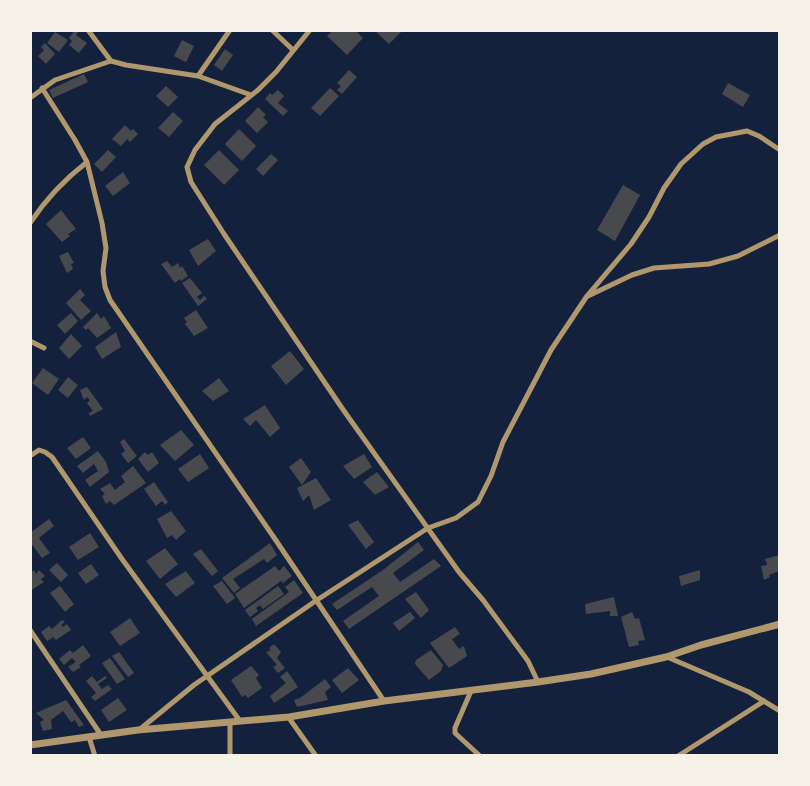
<svg xmlns="http://www.w3.org/2000/svg" width="810" height="786" font-family="Cabin,sans-serif">
	<style>
		.building { fill: #48494c }
		.lines { fill: none; stroke-linecap: round; stroke-linejoin: round }
		.minor { stroke: #b1986c; stroke-width: 5 }
		.tertiary { stroke: #b1986c; stroke-width: 7 }
	</style>
	<rect width="100%" height="100%" fill="#14213d"/>
	<path class="building" d="M75 30 78 32 76 35 87 43 79 53 69 45 72 41 69 38Z
		M333 30H355L363 38 347 55 327 36Z
		M374 30H403L389 44Z
		M55 32 68 40 59 52 47 43Z
		M182 40 194 46 186 62 174 56Z
		M45 43 55 54 46 64 38 56 44 50 41 47Z
		M225 49 233 55 222 71 214 65Z
		M349 70 357 77 342 94 337 90 341 86 337 83Z
		M84 74 88 82 53 98 49 90Z
		M728 83 750 95 743 107 722 94Z
		M166 86 178 97 168 107 156 96Z
		M330 88 339 96 320 116 311 108Z
		M278 90 284 96 278 103 288 111 283 116 265 99 270 93 272 95Z
		M258 107 266 115 263 117 268 122 257 133 245 121Z
		M173 112 183 121 169 137 158 128Z
		M125 125 131 131 133 129 138 134 130 142 127 139 121 146 112 139Z
		M239 129 256 146 242 161 225 144Z
		M108 150 116 157 102 172 94 164Z
		M219 150 239 170 224 185 204 165Z
		M271 154 278 160 263 176 256 169Z
		M123 172 130 183 113 196 105 186Z
		M623 185 640 195 615 241 597 230Z
		M61 210 76 229 68 234 70 236 62 242 46 224Z
		M208 239 216 251 198 266 189 250Z
		M68 252 74 263 71 264 73 269 67 273 59 256Z
		M167 261 172 267 178 263 180 268 182 266 188 276 181 281 180 279 175 283 161 264Z
		M190 278 202 293 197 297 200 300 204 296 207 299 198 306 182 283Z
		M80 289 85 295 80 300 91 311 81 320 66 303Z
		M196 310 208 328 194 336 185 324 187 322 184 318Z
		M71 313 78 321 65 334 57 325Z
		M97 313 101 319 104 316 111 328 97 338 88 328 86 330 83 327Z
		M116 332 121 347 102 359 95 347Z
		M71 334 82 346 69 359 59 348Z
		M290 351 304 369 286 385 271 366Z
		M43 368 59 379 48 395 32 383Z
		M68 377 78 385 68 398 58 390Z
		M219 378 229 391 213 401 202 391Z
		M87 387 103 409 90 416 89 413 93 411 87 403 90 400 87 397 84 400 80 390Z
		M265 405 280 428 270 437 256 420 250 426 243 419Z
		M181 430 194 445 175 461 160 445Z
		M83 437 91 448 76 459 67 448Z
		M124 439 137 456 128 463 121 454 125 451 120 442Z
		M98 451 106 462 109 472 90 487 85 480 98 471 94 464 83 473 77 466Z
		M145 452 148 455 152 452 159 463 148 472 138 459Z
		M200 454 209 468 188 482 178 469Z
		M364 454 372 467 354 479 343 466Z
		M301 458 311 472 302 485 289 467Z
		M133 466 146 483 114 505 110 501 106 504 102 496 105 494 100 489 110 483 115 490 125 482 121 476Z
		M377 472 389 487 375 495 363 482Z
		M316 478 331 500 314 510 309 495 303 501 297 488Z
		M154 482 168 502 165 505 162 501 156 506 144 489Z
		M171 511 186 531 176 540 172 535 167 538 157 519Z
		M49 519 54 526 39 538 50 553 42 558 30 542V533Z
		M358 520 374 542 366 549 348 525Z
		M90 533 99 547 78 560 69 547Z
		M418 542 424 550 393 573 400 582 434 559 441 566 349 629 343 621 379 596 372 587 337 610 332 604 383 570Z
		M270 543 277 555 267 563 264 559 233 579 240 588 234 593 222 578Z
		M165 548 178 564 160 579 146 561Z
		M201 549 218 571 212 576 193 554Z
		M780 555 779 571 769 575 770 577 764 580 761 566 767 565 765 559Z
		M57 563 68 575 61 582 49 570Z
		M91 564 99 575 86 584 78 573Z
		M275 566 279 571 284 566 292 576 283 583 281 581 244 608 235 594Z
		M34 570 36 574 39 570 45 576 41 579 44 582 30 591V573Z
		M700 570V580L681 586 679 576Z
		M186 571 195 583 176 597 165 584Z
		M294 580 303 593 256 626 252 619 289 592 285 587Z
		M222 581 235 598 227 604 213 586Z
		M60 586 74 604 65 612 50 593Z
		M278 586 284 594 263 609 260 605 256 608 258 611 250 617 245 610Z
		M416 592 429 610 421 618 405 599Z
		M614 597 618 616H610V611L586 614 585 604Z
		M410 612 415 618 399 631 393 623Z
		M632 612 635 619 639 618 645 640 638 641 639 645 629 647 621 617Z
		M130 618 140 633 120 646 110 632Z
		M62 620 65 622 61 625 63 627 67 624 71 630 56 640 53 637 47 641 41 632 49 626 52 629Z
		M455 627 460 634 452 639 459 649 464 646 467 656 449 668 430 643Z
		M274 644 281 652 277 658 285 668 278 673 273 667 277 665 266 652 271 650 269 648Z
		M83 645 91 656 79 665 81 667 73 672 68 667 76 662 72 658 64 665 59 659 70 650 73 653Z
		M431 650 443 665 441 671 429 680 415 664 416 660Z
		M119 652 134 673 128 677 112 656Z
		M110 658 125 679 117 684 102 663Z
		M251 666 259 675 256 678 262 688 248 698 245 695 242 697 231 680Z
		M348 668 359 680 342 693 332 680Z
		M287 671 298 687 274 703 270 696 286 683 280 677Z
		M92 676 97 682 105 676 107 678 98 684 102 689 108 685 112 689 95 701 91 697 96 693 86 681Z
		M325 679 331 687 325 692 328 700 297 707 294 700 300 698Z
		M118 698 127 710 109 722 101 710Z
		M66 700 84 725 79 727 75 720 71 722 63 711 51 720 52 729 43 731 40 722 44 720 36 713Z"/>
	<g class="lines">
		<path class="minor" d="M88 30 111 61
			M272 30 293 50
			M310 30 276 72 258 90 215 124 195 150 187 167 191 182 224 234 344 411 459 572 483 600 528 661 538 682
			M198 76 230 30
			M42 88 75 140 87 162 102 223 106 248 103 271 105 287 110 300 275 539 384 701
			M30 98 55 80 111 61 126 65 198 76 251 95
			M30 223C46 199 65 179 87 162
			M588 296 632 275 654 268 709 264 738 256 780 235
			M30 341 44 348
			M30 456 39 450 45 452 52 457 122 559 240 721
			M30 630 101 735
			M667 657 749 692 780 711
			M471 691 455 728V733L480 756
			M289 718 316 756
			M230 722V756
			M139 730 194 685 317 600 428 528 456 518 478 502 491 476 503 442 551 350 587 296 631 244 649 217 664 188 681 164 703 144 716 137 747 131 759 136 780 150
			M89 737 95 756
			M678 756 764 701"/>
		<path class="tertiary" d="M30 745 138 730 289 717 384 701 538 682 591 674 666 657 701 645 780 624"/>
	</g>
	<rect width="810" height="786" fill="none" stroke="#f6f1e7" stroke-width="64"/>
</svg>
